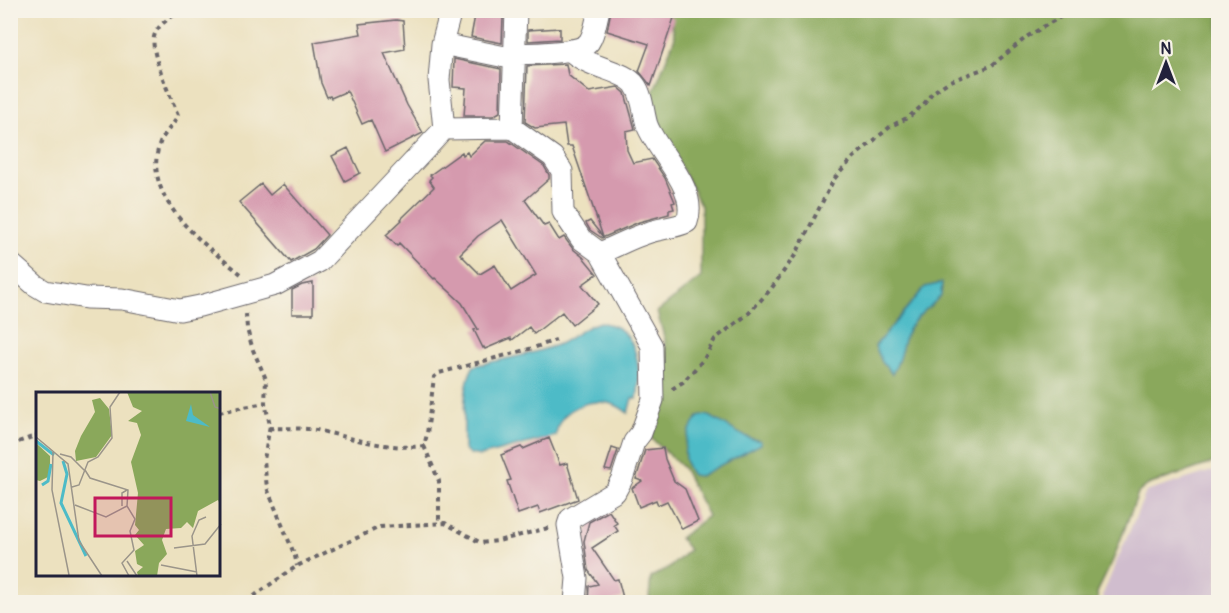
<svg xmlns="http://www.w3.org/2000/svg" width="1229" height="613" font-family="Pangolin,sans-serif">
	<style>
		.industrial { fill: #d0bdce }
		.forest { fill: #8aa85b; stroke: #56654b; stroke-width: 1.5 }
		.water { fill: #4dbbc7; stroke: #386e81; stroke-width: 1.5 }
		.building { fill: #d59aae; fill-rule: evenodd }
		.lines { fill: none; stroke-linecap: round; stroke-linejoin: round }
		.minor-casing { stroke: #696569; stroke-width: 23 }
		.path { stroke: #696569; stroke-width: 4; stroke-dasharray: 4.5 4.5; stroke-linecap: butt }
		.minor { stroke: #fff; stroke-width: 21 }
		.inset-river { fill: none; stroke: #4dbbc7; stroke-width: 3 }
		.inset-road { fill: none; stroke: #9b958a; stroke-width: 1.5 }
		.view { fill: #c2185b; fill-opacity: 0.15; stroke: #c2185b; stroke-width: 3 }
		.inset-edge { fill: none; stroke: #22223b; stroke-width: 3 }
	</style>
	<rect width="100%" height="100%" fill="#f7f3e8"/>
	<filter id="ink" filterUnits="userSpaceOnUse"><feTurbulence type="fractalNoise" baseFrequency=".0167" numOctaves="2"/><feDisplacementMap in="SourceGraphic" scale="12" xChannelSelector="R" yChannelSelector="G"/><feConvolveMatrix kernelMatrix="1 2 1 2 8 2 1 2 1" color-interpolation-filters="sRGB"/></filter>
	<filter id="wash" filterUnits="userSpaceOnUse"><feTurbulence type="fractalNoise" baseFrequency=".008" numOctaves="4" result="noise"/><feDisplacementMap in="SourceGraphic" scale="24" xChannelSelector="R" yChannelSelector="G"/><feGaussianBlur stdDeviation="1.35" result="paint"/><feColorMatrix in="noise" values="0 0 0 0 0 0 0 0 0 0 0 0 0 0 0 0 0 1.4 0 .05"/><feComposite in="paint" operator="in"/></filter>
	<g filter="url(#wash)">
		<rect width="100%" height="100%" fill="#ece1bf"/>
		<path class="industrial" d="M1218 469V602H1104L1103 594 1146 492Z"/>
		<path class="forest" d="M669 11H1218V461L1148 485 1138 493 1113 560 1097 593 1098 602H653L649 597 651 577 669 568 689 550 680 538 708 516 683 468 651 438 664 399 665 340 657 312 701 277V206L661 128 652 95 675 37Z"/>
		<path class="water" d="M942 283 941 296C929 308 913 318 906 334 900 350 902 357 892 374L882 362 875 346 925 287Z
			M600 322C606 324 613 325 618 328 640 342 641 376 637 399L632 398 628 413C624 410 620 407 615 405 592 396 558 408 556 436L480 456 470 454 464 449C464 427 462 383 474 366 502 359 533 355 559 344 574 337 584 326 600 322Z
			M706 415C725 422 740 438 761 441V444L700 476 692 475C678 458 686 432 698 417Z"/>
		<g id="blocks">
			<path class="building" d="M476 10H501L500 17H503L502 43 471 37Z
				M611 10H658L674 18 651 86 639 71 649 44 607 31Z
				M396 20 403 21 405 49 384 53 407 105 423 133 385 152 371 120 362 124 347 91 331 98 330 96 327 97 321 83 314 42 361 34 359 24Z
				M560 28V39L528 41V30Z
				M454 59 501 69 500 112 493 116H464L466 88 453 87Z
				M566 64 568 75 589 92 618 87 625 93 635 129 626 131 627 150 633 163 652 159 665 178 675 202 672 203 674 209 669 210V214L639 222 602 238 590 230 586 223 590 221 603 237 572 146H567L564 125 535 128 525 122 527 66Z
				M485 141H508L544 166 549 175V179L525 200 544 226 549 224 559 240 564 237 573 249 583 257 597 274 582 285 598 304 572 325 562 312 534 334 529 327 512 340 511 338 485 349 484 347 483 348 474 330 478 329 462 303 435 278 434 279 399 243 397 246 386 235 402 220 401 219 434 187 429 180 432 177 430 175 462 152 463 155 467 152 469 156ZM502 220 536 275 511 291 495 265 480 274 460 254 478 236Z
				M348 148 360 173 345 181 332 156Z
				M261 184 270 195 283 184 327 235 314 249 291 262 239 202Z
				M313 283V314H292V290L302 285Z
				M549 438 560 465 567 463 578 499 540 513 538 507 518 514 507 481 511 480 501 455 521 447 523 449Z
				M612 448 618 450 611 471 605 470Z
				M663 448 665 459 674 481 685 489 698 521 682 529 667 501 658 505 656 500 639 507 632 488 642 481 636 479 645 450Z
				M609 511 617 523 614 525 618 531 592 548 614 580 618 579 623 598 605 603H588L589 586 598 584 588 570 584 541 589 522Z"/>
		</g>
	</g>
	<g filter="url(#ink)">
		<use href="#blocks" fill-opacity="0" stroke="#696569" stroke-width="1.5"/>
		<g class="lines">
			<g class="minor-casing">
				<path id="minor" d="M442 44 515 59
					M570 50C587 68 625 70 635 85 643 96 643 112 647 125 658 154 699 188 687 222 674 228 662 228 650 232 633 237 617 246 600 253
					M516 54C531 53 580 54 589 42 595 33 596 20 599 10
					M512 128 553 157 562 171 563 212 581 239 600 253 652 346 653 400 641 433 634 442 622 479 615 492 570 519 568 525 577 578 575 602
					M444 129 439 80 442 44 451 10
					M10 263 35 285 45 291 86 298 122 299 180 310 200 306 275 285 320 261 444 129 512 128 516 10"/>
			</g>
			<path class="path" d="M181 10C172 17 157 24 154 37 150 54 171 97 178 115 174 126 162 134 159 146 142 200 206 246 241 274
				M246 314 247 329 253 350 266 379 265 403 270 425 264 460 267 488 295 556 297 566
				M672 389 683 382 704 359 715 339 748 314 771 289 796 254 834 179 853 158 891 126 909 117 924 104 932 93 948 82 991 66 1028 36 1072 10
				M219 412 265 403
				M269 428C286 429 305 427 321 431 356 439 388 450 424 446L427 434 434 377 439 373 533 348 556 340
				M10 445 38 435
				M424 446 439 481V523
				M247 602 258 593 297 566 380 527 445 523 481 543 498 541 548 528"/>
			<use href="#minor" class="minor"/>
		</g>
	</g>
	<g transform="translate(36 392)">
		<rect width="184" height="184" fill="#ece1bf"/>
		<path d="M91 0H184V112L182 108 162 119 157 136 151 130 145 136 130 137 126 148 131 162 123 171 121 184H102L101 180 107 175 101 172 99 159 108 153 99 143 103 138 99 133 102 101 95 70 105 43 101 31 92 29 106 19 97 15ZM64 6 73 17 76 43 60 65 40 69 39 59 45 44 59 20 56 8ZM0 51 14 64V84L4 89 0 88Z" fill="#8aa85b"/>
		<path d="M155 12 157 23 174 35 150 29Z" fill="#4dbbc7"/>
		<path class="inset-river" d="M0 49 18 63M27 69 31 82 25 111 50 164M6 93 12 89 15 72"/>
		<path class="inset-road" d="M174 0 179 15 185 17M0 45 32 72 43 149 66 184M17 60 16 98 33 183M24 62 35 65 49 79M36 95 43 93 52 70 62 65 76 46 74 15 84 0M39 113 70 125 91 114 92 98 54 86 49 78M86 114V101L91 98M91 114 99 127 94 139 98 158 86 171 93 184M138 156 169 152 185 132M91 169 101 184M125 173 161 180M161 184 156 144 163 128 170 125"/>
		<path class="view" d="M59 106H135V144H59Z"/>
		<rect width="184" height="184" class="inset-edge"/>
	</g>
	<rect width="1229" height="613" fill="none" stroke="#f7f3e8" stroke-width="36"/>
	<g transform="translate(1166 63)" stroke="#f7f3e8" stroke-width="4.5" paint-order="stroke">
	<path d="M0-4.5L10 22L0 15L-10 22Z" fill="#22223b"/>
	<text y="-9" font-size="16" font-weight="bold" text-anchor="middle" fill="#22223b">N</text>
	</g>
</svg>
